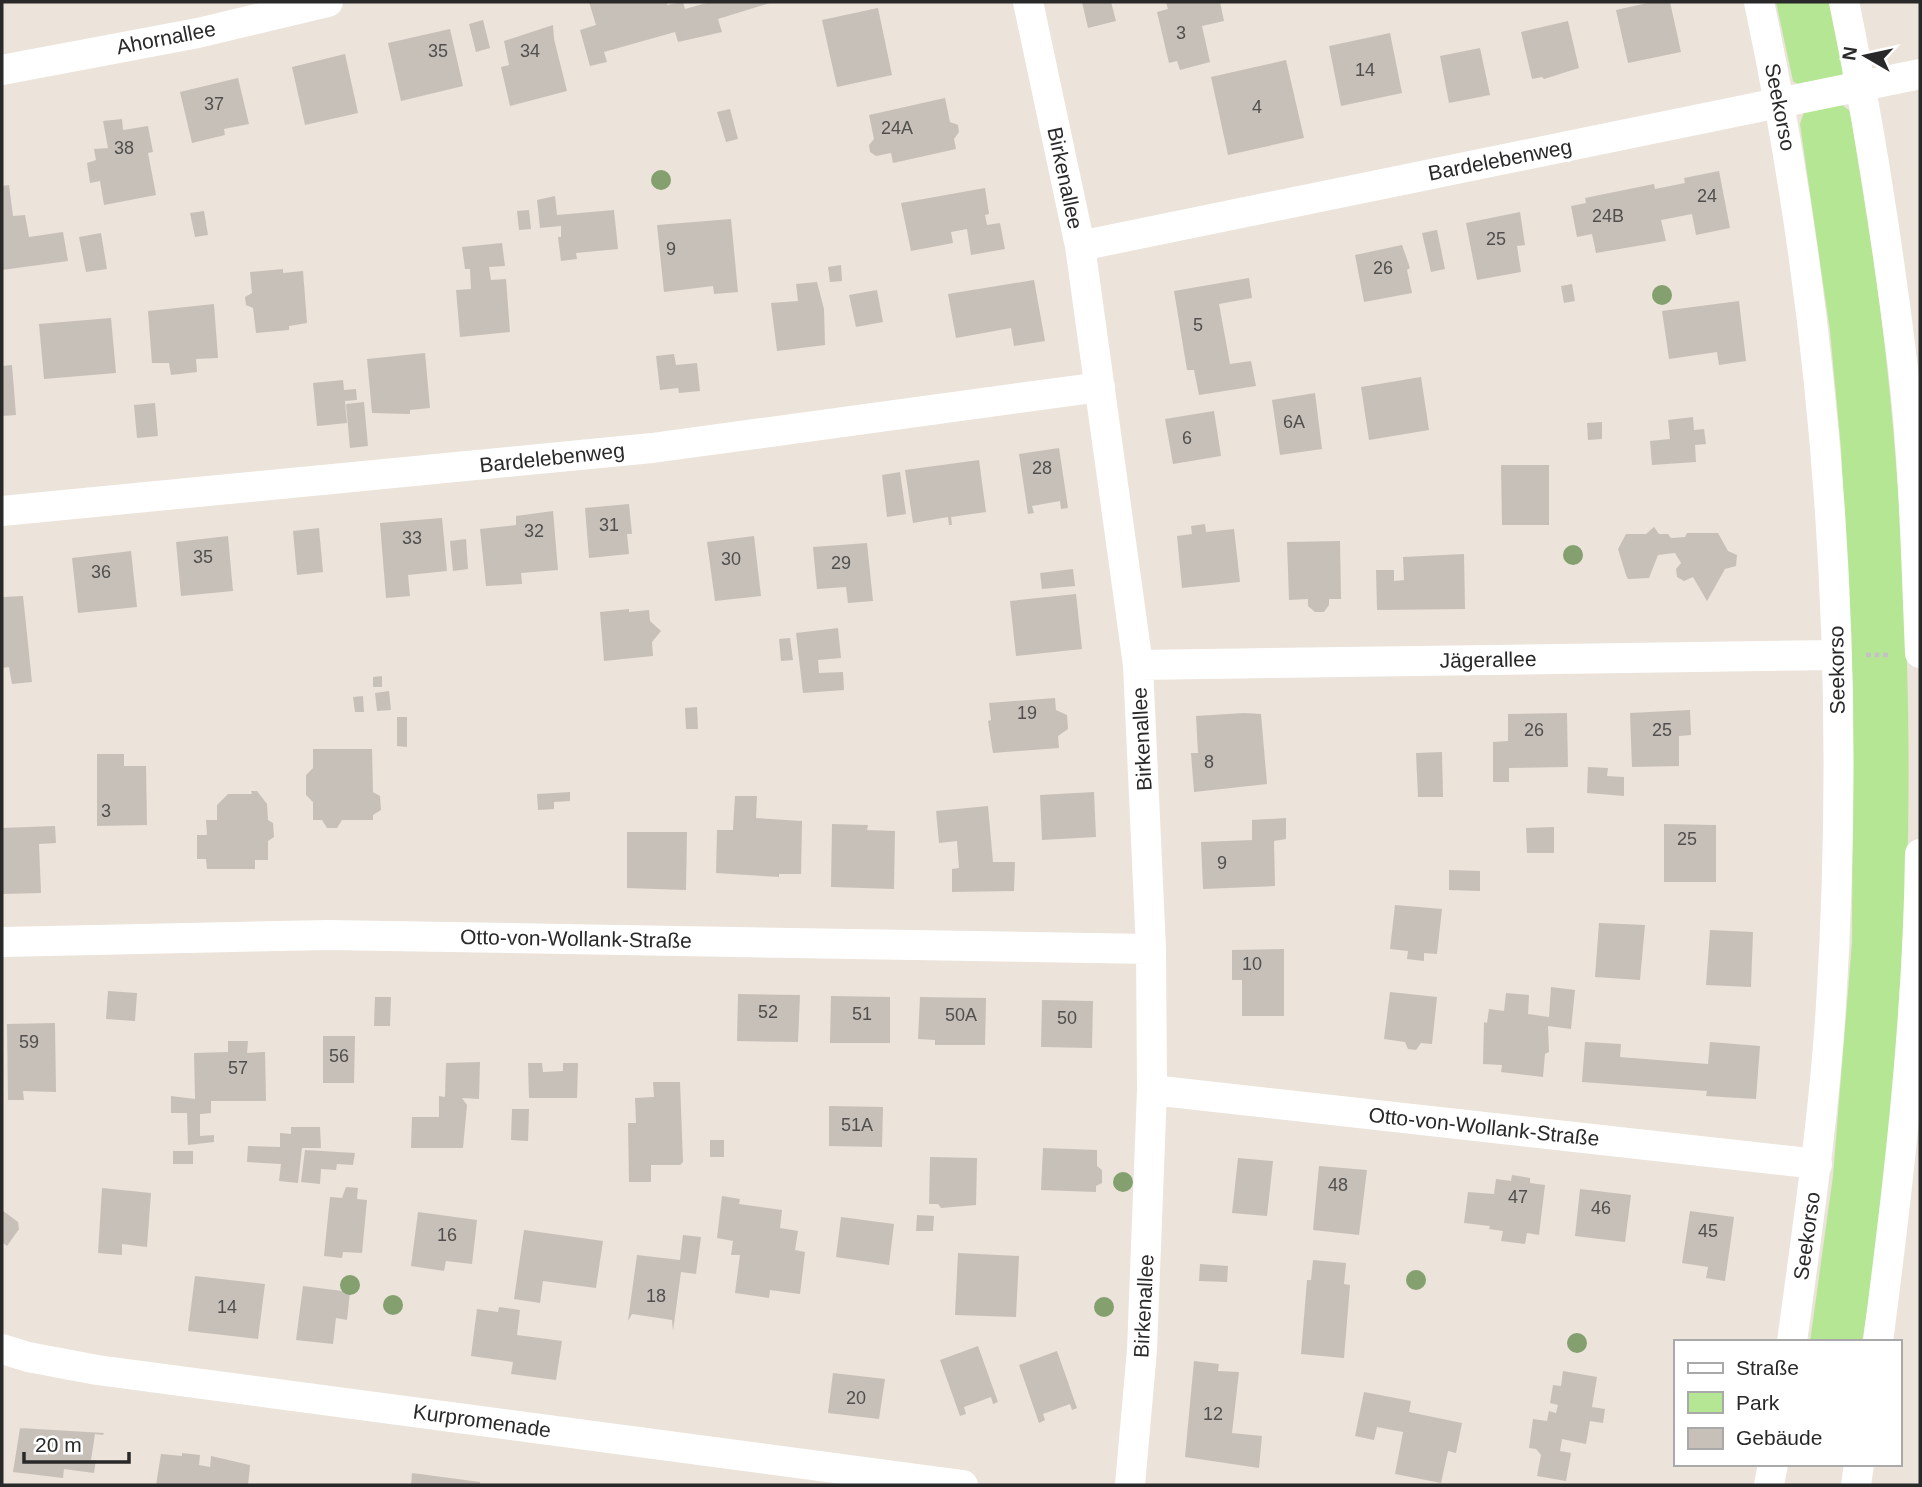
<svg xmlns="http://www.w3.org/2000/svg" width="1922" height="1487" font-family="Arial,sans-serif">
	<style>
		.green { fill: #b5e693 }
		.building { fill: #c7c0b9 }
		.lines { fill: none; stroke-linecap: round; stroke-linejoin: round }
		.path { stroke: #c3c3c3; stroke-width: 4.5; stroke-dasharray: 5 3.5; stroke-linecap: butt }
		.minor { stroke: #fff; stroke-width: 30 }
		.tree { fill: #83a06e }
		.labels { text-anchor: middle; stroke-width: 7; stroke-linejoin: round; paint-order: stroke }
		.number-label { font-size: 18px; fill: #504f4d }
		.street-label { font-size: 21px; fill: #292929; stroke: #fff }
	</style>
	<rect width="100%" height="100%" fill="#ece3da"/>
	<path class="green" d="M1776 2H1830L1843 71 1842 77 1799 85 1793 81Z
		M1842 105 1850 111C1863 193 1877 275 1886 357 1921 680 1917 1021 1862 1342H1810L1833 1176 1852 942 1853 689 1841 448 1830 331 1800 124 1804 112Z"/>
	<path class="building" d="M589 2H667V5L683 2 685 9 710 2H773L718 19 722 32 678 42 675 32 604 52 607 62 590 66 580 30 596 25Z
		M1082 2H1111L1116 21 1088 28Z
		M1166 2H1220L1224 21 1202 26 1210 62 1180 70 1177 61 1169 63 1157 12 1168 9Z
		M1652 2H1670L1681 52 1628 63 1616 10Z
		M878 8 892 75 837 87 822 20Z
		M483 20 490 48 476 52 469 24Z
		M1568 21 1579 68 1544 79 1542 77 1532 79 1521 32Z
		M553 25 554 39 567 91 510 106 501 67 509 65 504 41Z
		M450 29 463 86 401 101 388 43Z
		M1390 33 1402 93 1341 106 1329 46Z
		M1480 48 1490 95 1449 103 1440 56Z
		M345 54 358 113 305 125 292 67Z
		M1286 60 1304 138 1228 155 1211 77Z
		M238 78 249 124 224 129 225 135 192 143 180 92Z
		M945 98 950 122 958 125 959 132 954 139 956 149 893 163 891 153 876 156 870 152 869 145 874 139 869 115Z
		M730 109 738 139 726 142 717 112Z
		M122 119 123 130 148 126 153 152 148 153 156 195 104 205 100 181 90 183 87 163 96 160 94 149 108 148 103 121Z
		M1719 171 1730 228 1696 235 1692 214 1661 220 1666 241 1596 253 1592 234 1577 237 1571 206 1586 203 1585 198 1654 184 1655 189 1685 183 1684 178Z
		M9 185 13 216 25 215 29 237 63 232 68 261 2 270V186Z
		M985 188 989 214 985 215 987 225 1000 223 1005 249 971 255 967 229 951 232 953 243 911 251 901 203Z
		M555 196 557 215 614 210 618 249 576 253 577 259 561 261 558 237H561V226L540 228 537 200Z
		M529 210 531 229 519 230 517 211Z
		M204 211 208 235 195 237 190 213Z
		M1520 212 1525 245 1517 246 1521 272 1477 280 1466 223Z
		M731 219 738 292 714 294 713 286 664 292 657 225Z
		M1437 230 1445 269 1431 272 1422 233Z
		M101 233 107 269 86 272 79 237Z
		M502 243 505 266 489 267 491 280 506 279 510 332 460 337 456 290 471 289 470 269H465L462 247Z
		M1402 245 1410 268 1407 270 1412 293 1364 302 1355 255Z
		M841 265 842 281 830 282 828 267Z
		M283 269V273L303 271 307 323 289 326V330L256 333 253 308 246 305 245 297 252 293 250 272Z
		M1249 278 1252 298 1219 304 1230 364 1251 361 1256 386 1199 395 1194 370H1187L1174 291Z
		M1034 280 1045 341 1014 346 1011 328 956 338 948 294Z
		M817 282 824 309 825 345 777 351 771 303 798 301 796 284Z
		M1572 284 1575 301 1564 303 1561 286Z
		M877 290 883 322 856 327 849 295Z
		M1739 301 1746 361 1719 365 1717 352 1669 359 1662 311Z
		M214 304 218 358 196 359 197 372 171 375 169 363H152L148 311Z
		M111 318 116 373 44 379 39 324Z
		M425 353 430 408 410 410V414L372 413 367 359Z
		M674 354 676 365 697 363 700 391 679 393 678 388 660 390 656 356Z
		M12 365 16 415 2 416V366Z
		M1421 377 1429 430 1369 440 1361 387Z
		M343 380 344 390 356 389 357 400 345 401 347 423 317 426 313 383Z
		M1315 393 1322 449 1280 455 1272 400Z
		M364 402 368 446 350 448 346 404Z
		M155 403 158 436 137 438 134 405Z
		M1214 411 1221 456 1173 464 1165 419Z
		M1693 417 1694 430 1704 429 1706 444 1695 445 1696 462 1652 465 1650 441 1670 439 1668 420Z
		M1602 422V439L1588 440 1587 423Z
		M1059 448 1068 508 1061 509 1060 501 1032 506 1034 513 1028 514 1019 454Z
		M979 460 986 512 951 517 952 525H949L948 517 913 523 905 470Z
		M1501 465H1549V525H1502Z
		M900 472 906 514 887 517 882 475Z
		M629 504 632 534H627L629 554 589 558 585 508Z
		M553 511 558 570 521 573 522 584 486 586 480 529 516 525V516Z
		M442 518 447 571 408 575 410 596 386 598 380 523Z
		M1205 524 1206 532 1234 529 1240 582 1182 588 1177 536 1192 534 1191 526Z
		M1654 527 1659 534H1668L1671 538 1685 537 1687 533H1718L1728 551 1737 555 1736 566 1725 569 1707 601 1693 577 1684 581 1677 577 1676 569 1681 563 1675 553 1658 555 1649 578 1628 579 1626 575 1618 549 1626 534H1646Z
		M319 528 323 572 297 575 293 531Z
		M228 536 233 591 181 596 176 542Z
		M754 536 761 596 715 601 707 542Z
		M466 539 468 569 453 571 450 541Z
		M1340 541 1341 599H1329V605L1324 612H1315L1308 606V599L1289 600 1287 542Z
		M867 543 873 601 848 603 846 587 817 589 813 547Z
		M131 551 137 607 78 613 72 558Z
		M1464 554 1465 609 1377 610 1376 570H1394V581L1404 580 1403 557Z
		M1073 569 1075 586 1042 589 1040 573Z
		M1076 594 1082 649 1016 656 1010 601Z
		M23 596 32 682 12 684 9 667 2 668V603L3 597Z
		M629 609V612L649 610 650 621 661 631 652 642 653 656 604 661 600 612Z
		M838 628 841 658 818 660 819 673 843 672 844 690 803 693 796 633Z
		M790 638 793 660 781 661 779 639Z
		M382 676V687H373V677Z
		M389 691 391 710 377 711 375 693Z
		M363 696 364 712H355L353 697Z
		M1055 698 1056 710 1067 715 1068 729 1058 736 1059 748 993 753 988 721 991 720 989 703Z
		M697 707 698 729H686L685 708Z
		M1690 710 1691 735 1679 736V766L1632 767 1630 713Z
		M1244 713 1261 714 1267 784 1194 792 1191 753H1198L1196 716Z
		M1567 713 1568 767 1509 768V782H1493V742L1508 741V714Z
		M397 717H407V747L397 746Z
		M313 749H372L373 792 380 796 381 810 373 815V820H342L337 828H327L322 820H313V802L306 795V775L313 768Z
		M1442 752 1443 797H1418L1416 753Z
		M97 754H124V766H146L147 825 97 826Z
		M1588 767 1608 768 1607 776 1624 777V796L1587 793Z
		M251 791H257L267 804 268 820 273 823 274 837 268 841V860H255V869H207L206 859H197V835H207L206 820H217V805L228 794H252Z
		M570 792V801L554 802V809L538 810 537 794Z
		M1094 792 1096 837 1042 840 1040 795Z
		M735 796H757L756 818 802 821 801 874H779V877L716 873 717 830H733Z
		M988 806 993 862H1015L1014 891 952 892V869L959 868 957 841 939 843 936 811Z
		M1286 818V839L1274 841 1275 886 1203 889 1201 842 1252 840V820Z
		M832 824 868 825 867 830 895 831 894 889 831 887Z
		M1664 824 1716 825V882H1664Z
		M55 826 56 843 39 844 41 893 2 894V828Z
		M1554 827V853H1527L1526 828Z
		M627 832H687L686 890 627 888Z
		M1449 870 1480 871V891L1449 890Z
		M1395 905 1442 909 1437 954 1424 953V961L1407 959 1408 951 1390 949Z
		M1599 923 1645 925 1640 980 1595 977Z
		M1710 930 1753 932 1751 987 1706 985Z
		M1284 949V1016H1242V980H1232V950Z
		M1551 987 1575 990 1571 1029 1548 1026 1549 1052 1545 1054 1543 1077 1501 1072 1502 1065 1483 1064 1484 1022 1487 1023 1489 1009 1504 1011 1506 993 1529 995 1528 1014 1549 1017Z
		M108 991 137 993 135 1021 106 1019Z
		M1390 992 1437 997 1432 1044 1421 1043 1416 1050 1408 1049 1405 1042 1384 1039Z
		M738 994 800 995 798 1042 737 1041Z
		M831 996 890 997V1043H830Z
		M375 997H391L390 1026H374Z
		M920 997 986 998 985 1045H935V1040L918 1039Z
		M1042 1000 1093 1001 1092 1048 1041 1047Z
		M55 1023 56 1092 23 1091 24 1100H8L7 1024Z
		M323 1036H355L354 1083H323Z
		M228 1041H248L247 1053 265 1052 266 1101H211V1113L200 1114V1136L214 1135V1142L188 1145 187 1113H171V1096L195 1099 194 1053 228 1052Z
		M1585 1042 1621 1044 1620 1057 1708 1064 1710 1042 1760 1046 1756 1099 1706 1096 1707 1091 1582 1082Z
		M480 1062 479 1099 462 1098 467 1105 463 1148H411L412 1117H439V1096L445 1097 446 1063Z
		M528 1063H542L543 1072 563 1071V1063H578L577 1098H529Z
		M653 1082H680L683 1162 680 1165H651V1182H629L628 1123H636L635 1098 654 1097Z
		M829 1106 883 1107 882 1147 829 1146Z
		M512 1109H529L528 1141 511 1140Z
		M291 1127H320L321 1148H302L298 1183 279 1181 281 1164 247 1162 248 1146 280 1147V1133L291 1134Z
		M710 1140H724V1157H710Z
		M1043 1148 1097 1150V1166L1102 1170V1183L1096 1186V1192L1041 1190Z
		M305 1150 355 1153 353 1165 337 1164 336 1170 321 1169 320 1184 301 1182Z
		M173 1151H193V1164H173Z
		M930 1157 977 1158 976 1205 941 1208 938 1204H929Z
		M1238 1158 1273 1161 1267 1216 1232 1213Z
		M1319 1166 1367 1170 1359 1235 1313 1230Z
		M1512 1175 1530 1178V1183L1545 1185 1539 1235 1527 1233 1525 1244 1501 1241 1503 1231 1489 1229 1490 1226 1464 1223 1468 1192 1494 1194 1496 1179 1511 1181Z
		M346 1187 358 1188 357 1199 367 1200 362 1253 343 1252 342 1258 324 1256 330 1197 342 1198Z
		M102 1188 151 1193 147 1247 122 1244V1255L98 1253Z
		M1580 1189 1631 1195 1625 1242 1575 1236Z
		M722 1196 740 1199 739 1204 782 1210 780 1228 798 1231 795 1250 805 1252 800 1294 770 1290 769 1298 735 1293 740 1255H731L733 1241 717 1238Z
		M2 1210 18 1222 19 1229 7 1246 2 1242Z
		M1690 1211 1734 1217 1725 1281 1706 1278 1708 1267 1682 1263Z
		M418 1212 477 1220 472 1264 446 1261 444 1271 411 1266Z
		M917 1215 934 1216 933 1231H916Z
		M841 1217 894 1224 889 1265 836 1257Z
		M524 1230 603 1241 596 1288 543 1281 540 1303 514 1299Z
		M683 1235 701 1237 696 1274 681 1272 673 1331 672 1320 632 1314 628 1321 637 1255 680 1260Z
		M958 1253 1019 1256 1016 1317 955 1315Z
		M1313 1260 1346 1263 1344 1284 1350 1285 1344 1358 1301 1354 1307 1280H1311Z
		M1200 1264 1228 1266 1227 1282 1199 1281Z
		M195 1276 265 1284 258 1339 188 1331Z
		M303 1286 350 1292 347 1320 336 1318 333 1344 296 1340Z
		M499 1307 520 1310 517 1335 562 1341 556 1380 511 1374 513 1362 471 1356 477 1309 498 1312Z
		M978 1346 998 1402 993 1404 991 1397 964 1407 966 1414 960 1416 940 1360Z
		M1057 1351 1077 1408 1072 1410 1070 1404 1043 1414 1045 1420 1039 1423 1019 1365Z
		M1194 1361 1219 1364 1218 1371 1239 1372 1232 1433 1262 1436 1259 1468 1185 1457Z
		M1563 1371 1597 1377 1592 1407 1605 1409 1603 1423 1590 1421 1586 1444 1562 1439 1560 1451 1571 1453 1566 1481 1537 1476 1541 1455 1536 1449 1529 1448 1533 1419 1547 1421 1549 1411 1556 1413 1558 1405 1550 1403 1553 1385 1561 1386Z
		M833 1373 885 1379 879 1419 828 1413Z
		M1364 1392 1411 1401 1409 1412 1462 1423 1456 1453 1448 1451 1441 1483 1395 1474 1403 1432 1377 1427 1374 1440 1355 1436Z
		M21 1422 20 1428 104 1433 103 1435 95 1434 91 1460H96L94 1473 64 1469 63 1478 13 1472Z
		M182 1453 200 1455 199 1465 210 1467 211 1456 250 1465 248 1485H156L161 1454 182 1456Z
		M412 1473 480 1482V1485H411Z"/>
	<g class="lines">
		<path class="path" d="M1866 655H1889"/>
		<path class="minor" d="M1028 2 1080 246 1138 665 1151 949 1152 1090 1142 1350 1130 1485
			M1759 2C1829 332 1852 669 1831 1005 1824 1118 1807 1230 1792 1342
			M1844 2C1869 122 1888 245 1903 368 1914 462 1916 558 1920 653
			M2 70 198 33 328 2
			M1080 246 1920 74
			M2 511 652 448 1100 387
			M1138 665 1837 655
			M2 942 328 935 1151 949
			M1152 1090 1817 1164
			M1878 1342C1899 1180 1918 1017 1920 854
			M2 1349 28 1357 97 1370 963 1485
			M1769 1485 1773 1464
			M1856 1485 1859 1464"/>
	</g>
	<g class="tree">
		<circle cx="661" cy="180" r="10"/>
		<circle cx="1662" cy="295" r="10"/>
		<circle cx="1573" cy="555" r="10"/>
		<circle cx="1123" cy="1182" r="10"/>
		<circle cx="1416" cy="1280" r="10"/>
		<circle cx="350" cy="1285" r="10"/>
		<circle cx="393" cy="1305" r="10"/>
		<circle cx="1104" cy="1307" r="10"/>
		<circle cx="1577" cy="1343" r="10"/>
	</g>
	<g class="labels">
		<g class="number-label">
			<text x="1181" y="39">3</text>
			<text x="438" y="57">35</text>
			<text x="530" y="57">34</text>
			<text x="1365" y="76">14</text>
			<text x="214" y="110">37</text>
			<text x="1257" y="113">4</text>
			<text x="897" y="134">24A</text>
			<text x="124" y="154">38</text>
			<text x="1707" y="202">24</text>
			<text x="1608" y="222">24B</text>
			<text x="1496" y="245">25</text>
			<text x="671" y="255">9</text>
			<text x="1383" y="274">26</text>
			<text x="1198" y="331">5</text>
			<text x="1294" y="428">6A</text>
			<text x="1187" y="444">6</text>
			<text x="1042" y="474">28</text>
			<text x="609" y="531">31</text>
			<text x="534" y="537">32</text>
			<text x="412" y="544">33</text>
			<text x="203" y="563">35</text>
			<text x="731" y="565">30</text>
			<text x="841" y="569">29</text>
			<text x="101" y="578">36</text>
			<text x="1027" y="719">19</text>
			<text x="1534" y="736">26</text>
			<text x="1662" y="736">25</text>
			<text x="1209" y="768">8</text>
			<text x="106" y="817">3</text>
			<text x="1687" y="845">25</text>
			<text x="1222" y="869">9</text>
			<text x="1252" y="970">10</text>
			<text x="768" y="1018">52</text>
			<text x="862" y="1020">51</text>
			<text x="961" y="1021">50A</text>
			<text x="1067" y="1024">50</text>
			<text x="29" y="1048">59</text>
			<text x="339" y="1062">56</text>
			<text x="238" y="1074">57</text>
			<text x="857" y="1131">51A</text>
			<text x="1338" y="1191">48</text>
			<text x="1518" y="1203">47</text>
			<text x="1601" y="1214">46</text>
			<text x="1708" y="1237">45</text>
			<text x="447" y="1241">16</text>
			<text x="656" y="1302">18</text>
			<text x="227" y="1313">14</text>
			<text x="856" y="1404">20</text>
			<text x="1213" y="1420">12</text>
		</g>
		<g class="street-label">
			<text transform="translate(166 38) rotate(-11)" y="7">Ahornallee</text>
			<text transform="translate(1780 107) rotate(79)" y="7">Seekorso</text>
			<text transform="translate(1500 160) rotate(-11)" y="7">Bardelebenweg</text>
			<text transform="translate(1065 178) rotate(78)" y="7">Birkenallee</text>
			<text transform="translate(552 458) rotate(-6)" y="7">Bardelebenweg</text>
			<text transform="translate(1488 660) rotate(-1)" y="7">Jägerallee</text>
			<text transform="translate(1837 670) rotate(-91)" y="7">Seekorso</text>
			<text transform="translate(1142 739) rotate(-93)" y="7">Birkenallee</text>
			<text transform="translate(576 939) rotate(1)" y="7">Otto-von-Wollank-Straße</text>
			<text transform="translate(1484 1127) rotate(6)" y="7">Otto-von-Wollank-Straße</text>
			<text transform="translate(1807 1236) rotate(-82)" y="7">Seekorso</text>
			<text transform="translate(1144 1306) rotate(-87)" y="7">Birkenallee</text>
			<text transform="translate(482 1421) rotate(8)" y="7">Kurpromenade</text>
		</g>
	</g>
	<rect width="1922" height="1487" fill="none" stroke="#292929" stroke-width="7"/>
	<rect x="1674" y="1340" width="228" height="126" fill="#ffffff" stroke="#a9a9a9" stroke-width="2"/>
	<rect x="1688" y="1363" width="35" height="10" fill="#ffffff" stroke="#a9a9a9" stroke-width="2"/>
	<text x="1736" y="1375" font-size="21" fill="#292929">Straße</text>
	<rect x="1688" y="1392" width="35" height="21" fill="#b5e693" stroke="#a9a9a9" stroke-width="2"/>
	<text x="1736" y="1410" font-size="21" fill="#292929">Park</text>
	<rect x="1688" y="1428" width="35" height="21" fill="#c7c0b9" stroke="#a9a9a9" stroke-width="2"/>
	<text x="1736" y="1445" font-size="21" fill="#292929">Gebäude</text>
	<g transform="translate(1866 56) rotate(279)" stroke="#ffffff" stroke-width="5" paint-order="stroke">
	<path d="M0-5L12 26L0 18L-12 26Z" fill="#292929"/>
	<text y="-10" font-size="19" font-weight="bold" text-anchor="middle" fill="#292929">N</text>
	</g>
	<path d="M24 1452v10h105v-10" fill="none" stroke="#292929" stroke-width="3.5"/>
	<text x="35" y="1452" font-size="21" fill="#292929" stroke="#ffffff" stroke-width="5" paint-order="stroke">20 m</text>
</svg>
